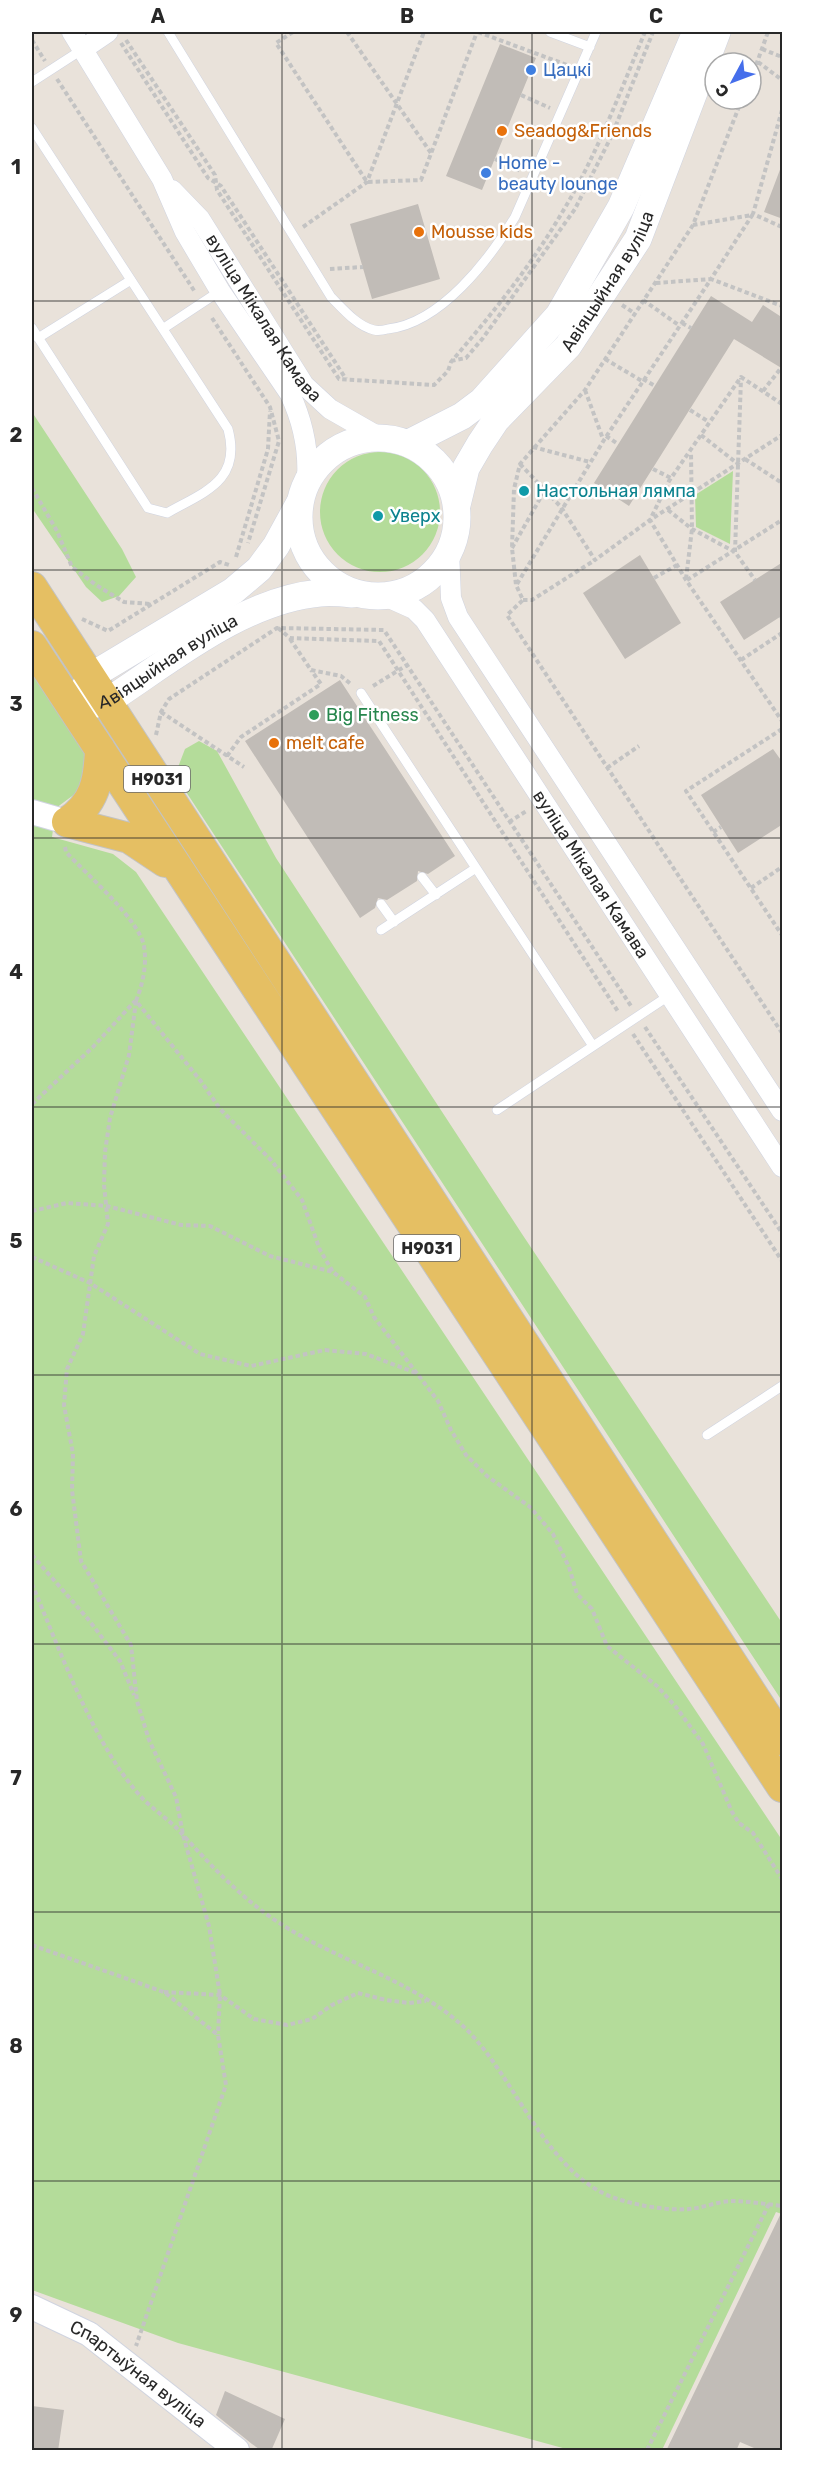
<svg xmlns="http://www.w3.org/2000/svg" width="814" height="2482" font-family="Rubik,sans-serif">
	<style>
		.green { fill: #b4dc9a }
		.building { fill: #c1bcb7 }
		.lines { fill: none; stroke-linecap: round; stroke-linejoin: round }
		.service-casing { stroke: #d0d4e0; stroke-width: 10 }
		.minor-casing { stroke: #d0d4e0; stroke-width: 21 }
		.tertiary-casing { stroke: #d0d4e0; stroke-width: 26 }
		.secondary-casing { stroke: #d0d4e0; stroke-width: 28 }
		.primary-casing { stroke: #c3c3c3; stroke-width: 32 }
		.path { stroke: #c3c3c3; stroke-width: 4; stroke-dasharray: 4.5 3; stroke-linecap: butt }
		.service { stroke: #fff; stroke-width: 9 }
		.minor { stroke: #fff; stroke-width: 20 }
		.tertiary { stroke: #fff; stroke-width: 24 }
		.secondary { stroke: #fff; stroke-width: 27 }
		.primary { stroke: #e5bf63; stroke-width: 30 }
		.grid { fill: none; stroke: #282828; stroke-width: 1.5; stroke-opacity: 0.55 }
		.shop-dot { fill: #3f7fe0; stroke: #fff; stroke-width: 2 }
		.food-dot { fill: #e8710a; stroke: #fff; stroke-width: 2 }
		.culture-dot { fill: #0f9aa8; stroke: #fff; stroke-width: 2 }
		.leisure-dot { fill: #2e9e5b; stroke: #fff; stroke-width: 2 }
		.labels { text-anchor: middle; stroke-width: 5; stroke-linejoin: round; paint-order: stroke }
		.shield { fill: #fff; stroke: #686868; stroke-width: 1.5 }
		.shield-label { font-size: 16px; font-weight: bold; fill: #282828 }
		.shop-label { font-size: 18px; fill: #366cbe; stroke: #fff; text-anchor: start }
		.food-label { font-size: 18px; fill: #c56008; stroke: #fff; text-anchor: start }
		.street-label { font-size: 18px; fill: #282828; stroke: #fff }
		.culture-label { font-size: 18px; fill: #0d838f; stroke: #fff; text-anchor: start }
		.leisure-label { font-size: 18px; fill: #27864d; stroke: #fff; text-anchor: start }
		.neatline { fill: none; stroke: #282828; stroke-width: 2 }
		.grid-label { font-size: 20px; text-anchor: middle; font-weight: bold; fill: #282828 }
	</style>
	<rect width="100%" height="100%" fill="#e9e2da"/>
	<path class="green" d="M32 412 122 549 136 577 119 596 102 602 86 587 32 508Z
		M320 512a60 60 0 1 1 120 0a60 60 0 1 1-120 0Z
		M733 471 730 544 696 527 695 495Z
		M32 667 90 750 83 788 56 808 52 837 113 854 136 872 782 1840V2214L776 2212 662 2450H570L178 2343 32 2290Z
		M199 741 217 751 276 858 522 1234 782 1623V1701L175 775 185 749Z"/>
	<path class="building" d="M500 44 536 58 482 190 446 176Z
		M781 167H783V219L764 212Z
		M418 204 440 279 372 299 350 224Z
		M711 296 752 322 763 305 783 318V369L734 339 629 506 594 483Z
		M640 555 681 623 625 659 583 593Z
		M783 562V615L744 640 720 602Z
		M340 680 455 856 428 874 418 871 417 881 387 900 378 898 375 908 360 918 245 741Z
		M773 749 783 763V824L738 853 701 795Z
		M783 2209V2451H761L740 2442 736 2451H666Z
		M225 2391 285 2419 271 2451H262L252 2444 216 2415Z
		M32 2406 64 2410 58 2451 32 2449Z"/>
	<g class="lines">
		<g class="service-casing">
			<path id="service" d="M168 32 331 297C343 309 357 326 374 330 378 331 384 330 388 329 441 323 489 260 515 217L596 32
				M550 32 590 47
				M32 82 83 49
				M32 128 228 429C242 481 204 492 167 513L148 508 32 328
				M164 328 220 291
				M38 338 131 280
				M361 693 593 1046
				M422 877 436 895
				M381 904 394 922
				M381 930 476 868
				M497 1110 670 995
				M707 1435 782 1386"/>
		</g>
		<g class="minor-casing">
			<g id="minor">
				<path d="M72 32 162 179 185 232 220 291 290 394C303 422 309 449 307 479"/>
				<path d="M83 49 108 32"/>
				<path id="s1" d="M172 190 200 219 304 385 330 409 379 437"/>
				<path d="M449 551 451 598 458 617 782 1111"/>
				<path id="s2" d="M385 596 414 609 425 620 782 1167"/>
			</g>
		</g>
		<g class="tertiary-casing">
			<g id="tertiary">
				<path d="M32 812 67 822"/>
				<path id="s3" d="M32 2307 89 2334 237 2450"/>
			</g>
		</g>
		<g class="secondary-casing">
			<g id="secondary">
				<circle cx="378" cy="517" r="79"/>
				<path d="M409 443 462 416 482 401 559 315 621 207 696 32"/>
				<path id="s4" d="M457 505 466 468 480 444 496 420 568 346 638 239 717 32"/>
				<path id="s5" d="M87 706 108 701C171 660 243 600 320 593 330 592 342 593 352 594"/>
				<path d="M73 708 91 676 233 591 259 569 276 546 299 504"/>
			</g>
		</g>
		<g class="primary-casing">
			<path id="primary" d="M32 587 782 1740
				M32 646 782 1787
				M67 822 129 838 165 862
				M67 822C95 804 99 780 100 749"/>
		</g>
		<path class="path" d="M293 32 276 43 367 182 421 180 477 32
			M347 32 431 153
			M478 32 567 65
			M32 40 45 61
			M126 40 215 175 217 190 339 379 434 385 448 371 451 362C492 314 531 266 563 211 597 155 620 92 645 32
			M121 43 208 178 221 186 346 379
			M762 49 782 57
			M758 62 782 80
			M57 79 195 292
			M751 79 768 32
			M521 95 550 108
			M742 99 693 225 585 390 520 464 514 489 512 548 516 585 523 600 507 615 782 1033
			M782 110 753 214 782 227
			M495 159 521 171
			M693 225 752 215
			M303 227 367 182 424 32
			M330 269 363 267
			M656 283 711 279 753 214
			M643 300 680 326
			M622 305 634 313
			M212 318 270 407 279 441 248 543
			M682 323 691 328
			M605 359 642 381
			M451 361 466 358 483 338 575 209 612 135 653 32
			M643 379 655 386
			M585 390 603 439
			M763 391 781 368
			M782 404 741 377 669 481 650 520 686 580 782 721
			M690 410 709 422
			M701 435 738 464
			M606 436 618 444
			M533 447 590 462
			M745 459 782 483
			M520 464 561 507 595 560 650 520 782 435
			M653 469 671 478
			M32 488 57 531 72 567 96 585 124 602 151 604
			M668 510 692 529 735 552 755 580
			M512 548 546 488
			M735 552 741 378
			M236 557 268 449 270 411
			M654 578 677 565
			M686 579 692 529 691 452
			M687 580 782 520
			M517 584 604 440 711 279 782 306
			M523 600H532L595 560
			M781 616 782 618
			M82 619 108 631 220 562 229 565
			M278 628 290 638 379 641 619 1013
			M290 639 311 670 341 676 352 685
			M741 660 782 633
			M373 686 407 665
			M161 712 244 767
			M782 729 686 791 782 935
			M156 735 161 712 169 699 277 628 384 630 631 1006
			M227 756 241 737 321 684 311 670
			M607 768 639 746
			M509 822 528 810
			M713 832 721 827
			M65 847 66 852C85 873 139 919 144 946 147 965 143 983 136 1001L200 1080 220 1109 271 1160 302 1200 320 1250 333 1272
			M751 888 782 867
			M136 1001 129 1055 110 1118 105 1152 104 1185 108 1224 94 1256 83 1334 67 1369 64 1405 73 1454 72 1490 81 1561 131 1645 137 1701 149 1740 176 1797 183 1835 209 1926 220 1995 218 2035
			M645 1027 782 1233
			M633 1034 782 1261
			M32 1104 93 1047 135 1001
			M32 1211 67 1203 107 1206 181 1225 210 1226 270 1256 333 1272 365 1297 374 1317 438 1401 451 1430 466 1455 487 1476 530 1507 553 1534 569 1567 577 1594 592 1609 607 1646 657 1686 676 1707 703 1744 732 1812 739 1823 753 1833 782 1879
			M32 1257 90 1283 200 1354 251 1366 325 1350 366 1354 416 1373
			M32 1555 88 1619 120 1661 134 1695
			M32 1584C60 1650 95 1750 145 1801 158 1813 172 1822 184 1836 216 1871 247 1904 289 1929 345 1963 418 1983 466 2029 515 2077 546 2172 612 2197 634 2205 666 2211 689 2209 703 2208 716 2202 730 2201 748 2201 765 2204 782 2206
			M32 1945 164 1992 218 2035 226 2085 136 2346
			M164 1992 220 1995 254 2019 287 2025 312 2019 332 2005 358 1993 386 2000 409 2003 426 2001
			M647 2450 769 2204"/>
		<use href="#service" class="service"/>
		<use href="#minor" class="minor"/>
		<use href="#tertiary" class="tertiary"/>
		<use href="#secondary" class="secondary"/>
		<use href="#primary" class="primary"/>
	</g>
	<path class="grid" d="M282 32V2450M532 32V2450M32 301H782M32 570H782M32 838H782M32 1107H782M32 1375H782M32 1644H782M32 1912H782M32 2181H782"/>
	<g class="shop-dot">
		<circle cx="531" cy="70" r="6"/>
		<circle cx="486" cy="173" r="6"/>
	</g>
	<g class="food-dot">
		<circle cx="502" cy="131" r="6"/>
		<circle cx="419" cy="232" r="6"/>
		<circle cx="274" cy="743" r="6"/>
	</g>
	<g class="culture-dot">
		<circle cx="524" cy="491" r="6"/>
		<circle cx="378" cy="516" r="6"/>
	</g>
	<circle class="leisure-dot" cx="314" cy="715" r="6"/>
	<g class="labels">
		<g class="shield">
			<rect x="124" y="766" width="66" height="26" rx="4.5"/>
			<rect x="394" y="1235" width="66" height="26" rx="4.5"/>
		</g>
		<g class="shield-label">
			<text x="157" y="785">Н9031</text>
			<text x="427" y="1254">Н9031</text>
		</g>
		<g class="shop-label">
			<text x="543" y="76">Цацкi</text>
			<text x="498" y="169">Home -<tspan x="498" dy="21">beauty lounge</tspan></text>
		</g>
		<g class="food-label">
			<text x="514" y="137">Seadog&amp;Friends</text>
			<text x="431" y="238">Mousse kids</text>
			<text x="286" y="749">melt cafe</text>
		</g>
		<g class="street-label">
			<text dy="6" stroke="none"><textPath href="#s4" startOffset="274">Авіяцыйная вуліца</textPath></text>
			<text dy="6" stroke="none"><textPath href="#s1" startOffset="158">вуліца Мікалая Камава</textPath></text>
			<text dy="6" stroke="none"><textPath href="#s5" startOffset="93">Авіяцыйная вуліца</textPath></text>
			<text dy="6" stroke="none"><textPath href="#s2" startOffset="351">вуліца Мікалая Камава</textPath></text>
			<text dy="6" stroke="none"><textPath href="#s3" startOffset="126">Спартыўная вуліца</textPath></text>
		</g>
		<g class="culture-label">
			<text x="536" y="497">Настольная лямпа</text>
			<text x="390" y="522">Уверх</text>
		</g>
		<g class="leisure-label">
			<text x="326" y="721">Big Fitness</text>
		</g>
	</g>
	<rect width="814" height="2482" fill="none" stroke="#ffffff" stroke-width="66"/>
	<g transform="translate(733 81) rotate(229)"><circle r="28" fill="#ffffff" stroke="#a9a9a9" stroke-width="1.5"/>
	<path d="M0-4.5L10 22L0 15L-10 22Z" fill="#456eeb"/>
	<text y="-9" font-size="16" font-weight="bold" text-anchor="middle" fill="#282828">С</text>
	</g>
	<rect x="33" y="33" width="748" height="2416" class="neatline"/>
	<g class="grid-label">
		<text x="158" y="23">A</text>
		<text x="407" y="23">B</text>
		<text x="656" y="23">C</text>
		<text x="16" y="174">1</text>
		<text x="16" y="442">2</text>
		<text x="16" y="711">3</text>
		<text x="16" y="979">4</text>
		<text x="16" y="1248">5</text>
		<text x="16" y="1516">6</text>
		<text x="16" y="1785">7</text>
		<text x="16" y="2053">8</text>
		<text x="16" y="2322">9</text>
	</g>
</svg>
